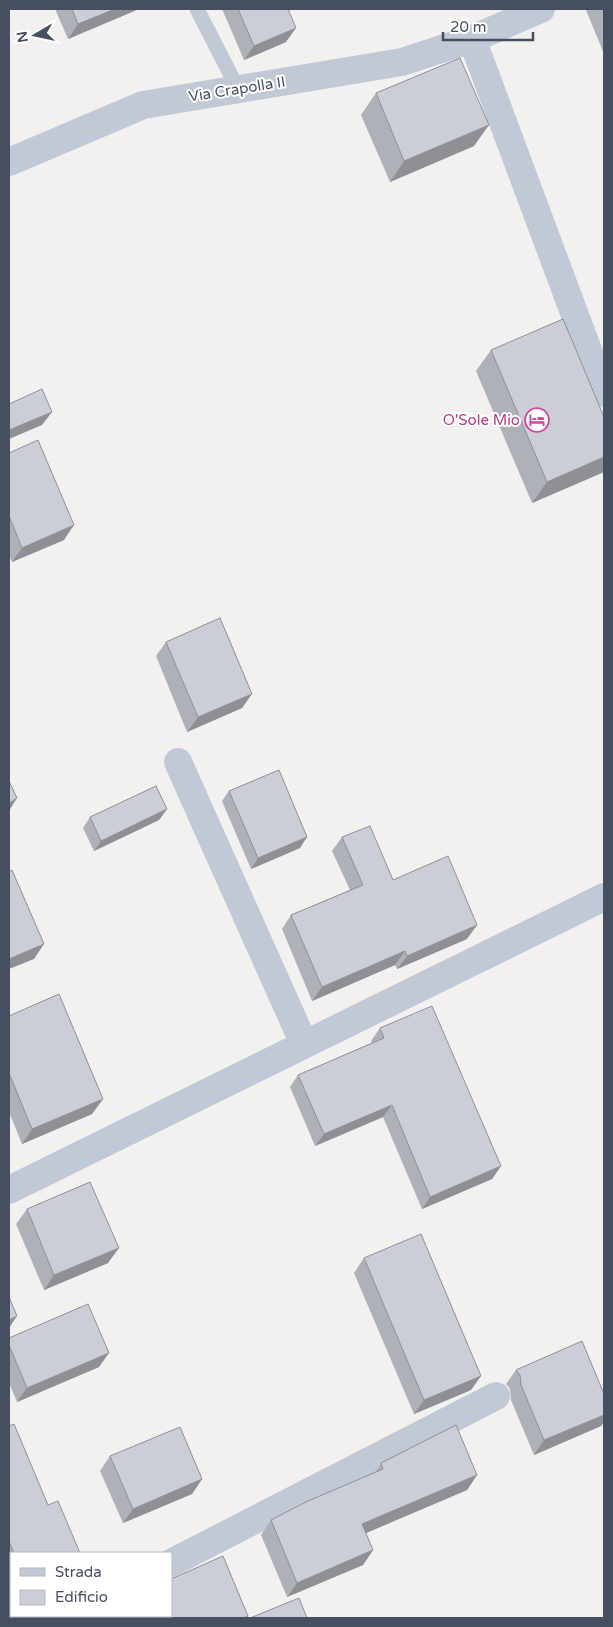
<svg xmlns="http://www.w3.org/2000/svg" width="613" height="1627" font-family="'Varela Round',sans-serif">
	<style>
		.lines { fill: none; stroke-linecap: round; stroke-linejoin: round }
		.service { stroke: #c2c9d6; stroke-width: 15 }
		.minor { stroke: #c2c9d6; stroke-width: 28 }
		.wall { fill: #afb1b8 }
		.shaded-wall { fill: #8e9096 }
		.building { fill: #cbced6; stroke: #8e9096 }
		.labels { text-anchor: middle; stroke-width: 4; stroke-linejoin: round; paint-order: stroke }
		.street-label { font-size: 15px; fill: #464f60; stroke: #fff }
		.hotel-label { font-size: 15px; fill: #b23c85; stroke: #fff; text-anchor: end }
	</style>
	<rect width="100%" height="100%" fill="#f3f0f0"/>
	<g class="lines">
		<path class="service" d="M197 9 238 89"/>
		<path class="minor" d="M472 39 604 393
			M9 162 143 105 402 62 472 39 541 9
			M178 762 304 1044
			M9 1190 604 897
			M171 1563 496 1396
			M9 1605 11 1608
			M65 1618 70 1616"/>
	</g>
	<path class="wall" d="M55 9H139L68 39Z
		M222 9H288L286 42 244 60Z
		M587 9H604V54L586 10Z
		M376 93 474 146 390 182 361 115Z
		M491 350 604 472 532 503 476 371Z
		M9 453 64 540 12 562 9 555Z
		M166 642 242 708 187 732 156 656Z
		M229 791 300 848 251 869 222 801Z
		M167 809 159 820 94 851 83 828 90 817Z
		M342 837 393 880 467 939 397 969 395 965 312 1001 282 929 291 915 350 890 332 851Z
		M9 1016 103 1099 92 1114 22 1144 9 1112Z
		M380 1028 501 1166 492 1179 422 1209 383 1117 315 1146 290 1087 298 1075 372 1043 371 1041Z
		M27 1209 108 1263 44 1290 16 1224Z
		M364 1258 471 1390 414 1414 354 1273Z
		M9 1338 99 1367 17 1402 9 1383Z
		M516 1370 601 1426 534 1455 511 1400 510 1389 506 1384Z
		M9 1426 48 1505 80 1553H11V1581L9 1575Z
		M110 1456 202 1479 192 1494 123 1523 100 1471Z
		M381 1463 477 1475 467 1490 366 1533 373 1550 363 1565 287 1597 261 1535 271 1520 375 1472Z"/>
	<path class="shaded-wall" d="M115 9H139L68 39 78 24Z
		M296 28 286 42 244 60 254 46Z
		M489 125 474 146 390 182 404 161Z
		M52 412 42 425 9 439V430Z
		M604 457V472L532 503 547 482Z
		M74 525 64 540 12 562 22 548Z
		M252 694 242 708 187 732 198 717Z
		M17 798 9 811V803Z
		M167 809 159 820 94 851 101 841Z
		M307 837 300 848 251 869 258 858Z
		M477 925 467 939 397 969 407 956Z
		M44 944 34 959 9 969V959Z
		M405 951 395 965 312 1001 322 987Z
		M103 1099 92 1114 22 1144 32 1129Z
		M392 1105 383 1117 315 1146 324 1134Z
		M501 1166 492 1179 422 1209 430 1197Z
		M119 1248 108 1263 44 1290 54 1275Z
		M17 1316 9 1328V1320Z
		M109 1353 99 1367 17 1402 27 1388Z
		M481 1376 471 1390 414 1414 424 1400Z
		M604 1415V1422L601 1426 534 1455 544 1440Z
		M477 1475 467 1490 352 1539 362 1524Z
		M202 1479 192 1494 123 1523 133 1509Z
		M373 1550 363 1565 287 1597 297 1583Z"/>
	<path class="building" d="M72 9H115L78 24Z
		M238 9H288L296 28 254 46Z
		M460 58 489 125 404 161 376 93Z
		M563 319 604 417V457L547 482 491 350Z
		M42 389 52 412 9 430V404Z
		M38 440 74 525 22 548 9 516V453Z
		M220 618 252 694 198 717 166 642Z
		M279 770 307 837 258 858 229 791Z
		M9 781 17 798 9 803Z
		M156 786 167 809 101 841 90 817Z
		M370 826 393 880 448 856 477 925 407 956 405 951 322 987 291 915 363 885 342 837Z
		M12 870 44 944 9 959V872Z
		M59 994 103 1099 32 1129 9 1073V1016Z
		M432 1006 501 1166 430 1197 392 1105 324 1134 298 1075 384 1038 380 1028Z
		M90 1182 119 1248 54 1275 27 1209Z
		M421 1234 481 1376 424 1400 364 1258Z
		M9 1297 17 1316 9 1320Z
		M88 1304 109 1353 27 1388 9 1345V1338Z
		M582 1341 604 1394V1415L544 1440 521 1385 520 1375 516 1370Z
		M14 1424 48 1505 58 1501 80 1553H14L9 1541V1426Z
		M456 1425 477 1475 362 1524 373 1550 297 1583 271 1520 308 1501 383 1469 381 1463Z
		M180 1427 202 1479 133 1509 110 1456Z
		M223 1556 248 1616 243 1618H94L100 1616H171V1579Z
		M299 1598 307 1618H250Z"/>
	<defs>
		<g id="hotel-ring" transform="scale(1.25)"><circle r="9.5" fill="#fff" stroke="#d1479c" stroke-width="1.5"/><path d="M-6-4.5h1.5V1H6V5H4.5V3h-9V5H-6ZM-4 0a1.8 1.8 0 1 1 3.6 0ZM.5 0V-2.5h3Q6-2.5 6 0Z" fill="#d1479c"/></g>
	</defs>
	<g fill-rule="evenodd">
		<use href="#hotel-ring" x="537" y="420"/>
	</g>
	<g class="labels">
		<g class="street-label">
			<text transform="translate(237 89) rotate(-9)" y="5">Via Crapolla II</text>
		</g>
		<g class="hotel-label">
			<text x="520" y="425">O'Sole Mio</text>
		</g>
	</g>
	<rect width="613" height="1627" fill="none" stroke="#464f60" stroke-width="20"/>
	<rect x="10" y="1552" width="162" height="65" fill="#ffffff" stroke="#b5b9bf"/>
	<rect x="20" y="1568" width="25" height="8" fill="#c2c9d6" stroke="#b5b9bf"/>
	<text x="55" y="1577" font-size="15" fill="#464f60">Strada</text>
	<rect x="20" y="1590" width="25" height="15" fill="#cbced6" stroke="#b5b9bf"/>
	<text x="55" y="1602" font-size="15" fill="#464f60">Edificio</text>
	<g transform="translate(35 35) rotate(261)" stroke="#ffffff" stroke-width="4" paint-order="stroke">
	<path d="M0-4L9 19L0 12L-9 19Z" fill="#464f60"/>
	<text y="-8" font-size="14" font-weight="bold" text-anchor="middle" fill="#464f60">N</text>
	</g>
	<path d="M443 32v8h90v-8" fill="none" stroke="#464f60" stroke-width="2.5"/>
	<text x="450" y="32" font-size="15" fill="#464f60" stroke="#ffffff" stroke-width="4" paint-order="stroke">20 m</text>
</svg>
